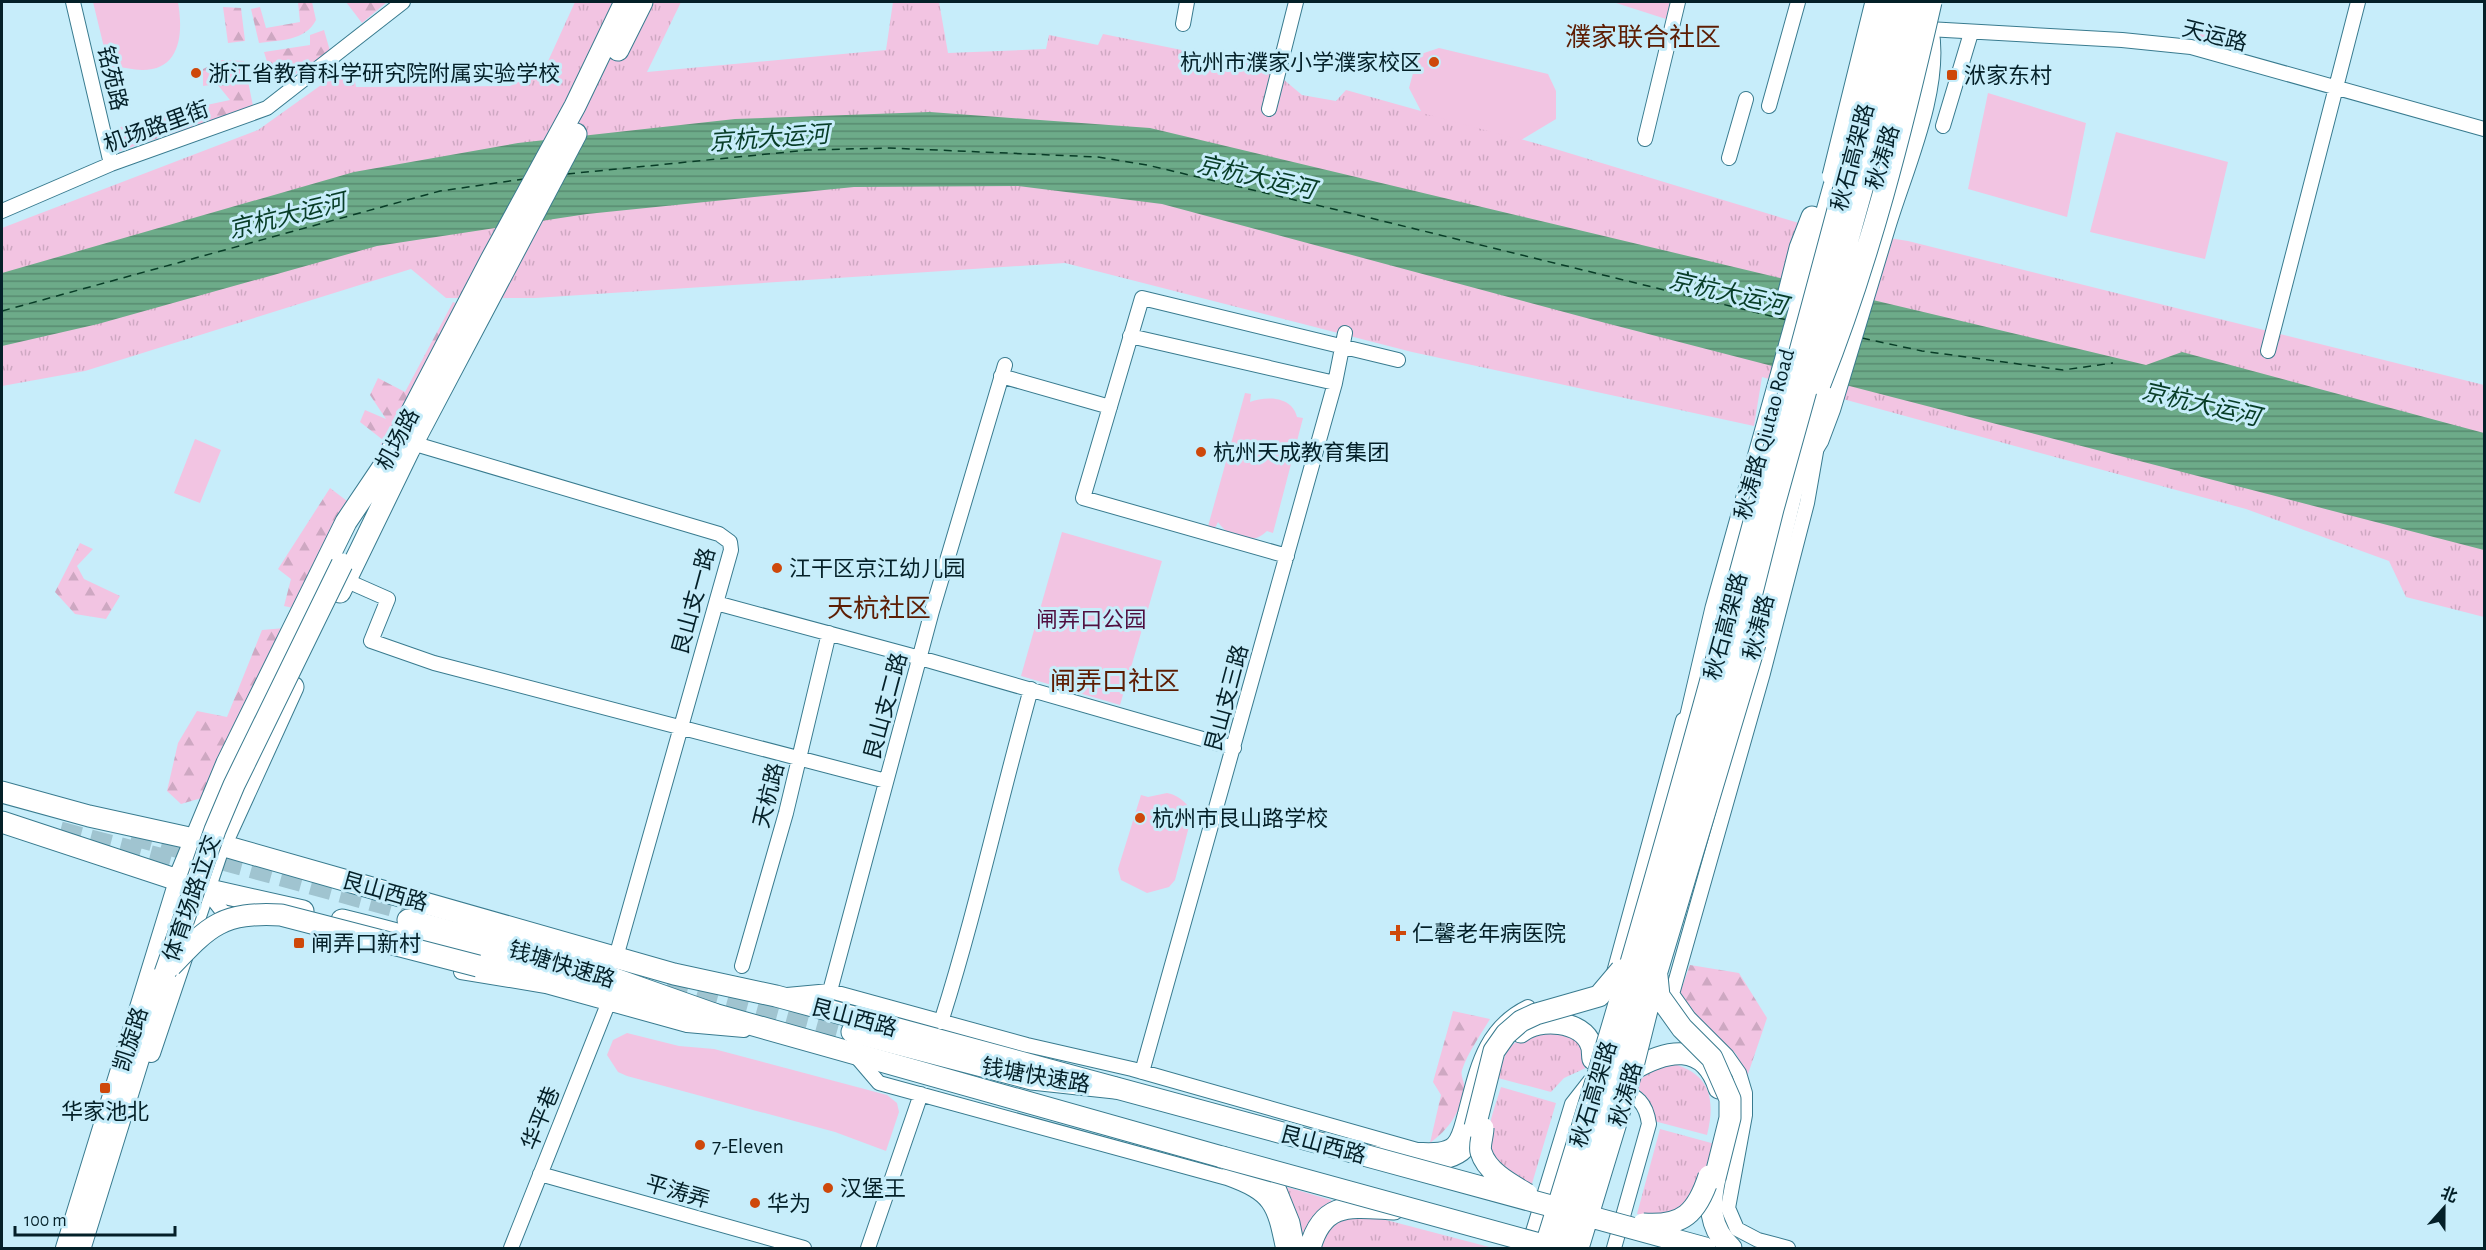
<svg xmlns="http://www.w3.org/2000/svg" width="2486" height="1250" font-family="'Alegreya Sans','Noto Sans SC',sans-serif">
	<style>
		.grass { fill: url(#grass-tufts) }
		.forest { fill: url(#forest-firs) }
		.park { fill: #f2c4e2 }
		.water { fill: url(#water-rules) }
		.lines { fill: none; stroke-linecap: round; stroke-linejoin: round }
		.ferry { stroke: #083d27; stroke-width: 1.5; stroke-dasharray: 8 6; stroke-linecap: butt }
		.trunk-tunnel { stroke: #a0c4d0; stroke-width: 21; stroke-dasharray: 21 10; stroke-linecap: butt }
		.minor-casing { stroke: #397b8f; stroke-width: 16 }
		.secondary-casing { stroke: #397b8f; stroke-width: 20 }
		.primary-casing { stroke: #397b8f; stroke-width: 23 }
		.trunk-casing { stroke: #397b8f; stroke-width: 23 }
		.minor { stroke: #fff; stroke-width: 14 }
		.secondary { stroke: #fff; stroke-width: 18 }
		.primary { stroke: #fff; stroke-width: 21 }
		.trunk { stroke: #fff; stroke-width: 21 }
		.primary-bridge-casing { stroke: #397b8f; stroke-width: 23; stroke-linecap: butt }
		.trunk-bridge-casing { stroke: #397b8f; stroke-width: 23; stroke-linecap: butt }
		.primary-bridge { stroke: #fff; stroke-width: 21 }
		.trunk-bridge { stroke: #fff; stroke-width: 21 }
		.poi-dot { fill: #ce480a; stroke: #c7edfa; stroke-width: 2 }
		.labels { text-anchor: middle; stroke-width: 6; stroke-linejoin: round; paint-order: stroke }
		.street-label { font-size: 22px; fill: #042028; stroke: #c7edfa }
		.poi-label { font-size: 22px; fill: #042028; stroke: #c7edfa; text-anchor: start }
		.park-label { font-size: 22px; fill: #500f40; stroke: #c7edfa }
		.water-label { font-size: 24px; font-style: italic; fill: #083d27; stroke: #c7edfa }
		.quarter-label { font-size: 26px; fill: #5d1d03; stroke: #c7edfa }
	</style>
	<defs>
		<pattern id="grass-tufts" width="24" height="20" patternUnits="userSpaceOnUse" patternTransform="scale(1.5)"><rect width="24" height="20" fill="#f2c4e2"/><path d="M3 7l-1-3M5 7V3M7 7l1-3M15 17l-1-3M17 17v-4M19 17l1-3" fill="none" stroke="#cea8c2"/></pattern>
		<pattern id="forest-firs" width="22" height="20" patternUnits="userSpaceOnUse" patternTransform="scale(1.5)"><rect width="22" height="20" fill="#f2c4e2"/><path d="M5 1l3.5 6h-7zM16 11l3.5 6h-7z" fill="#cea8c2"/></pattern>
		<pattern id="water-rules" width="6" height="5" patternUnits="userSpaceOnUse" patternTransform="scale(1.5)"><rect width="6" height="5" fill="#6dab89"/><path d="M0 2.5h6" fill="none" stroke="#578b70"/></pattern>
	</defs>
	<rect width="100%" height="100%" fill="#c7edfa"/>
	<path class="grass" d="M575 2H681L647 72 886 50 893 2H939L948 53 1046 49 1049 35 1098 45 1103 34 1270 68 1302 95 1336 101 1346 90 1549 147 1802 224 1908 241 2484 385V617L2406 597 2389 561 2246 509 1762 377 1754 426 1412 352 1065 263 535 298H446L411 269 85 371 2 386V228L258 130 352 63 356 87 510 86 544 70Z
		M1555 1030C1578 1038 1584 1043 1588 1067L1564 1078 1551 1092 1498 1078C1508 1036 1517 1040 1555 1030Z
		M1659 1061C1705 1068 1718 1091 1707 1135L1654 1121 1649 1102 1633 1082Z
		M1501 1087 1556 1103 1531 1187C1520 1180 1500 1171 1493 1160 1480 1140 1495 1108 1501 1087Z
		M1660 1129 1715 1144C1702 1191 1693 1224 1637 1214Z
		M1287 1187 1331 1200 1333 1206 1303 1237 1298 1235 1286 1195Z
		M1371 1216 1493 1248H1318L1337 1219Z"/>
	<path class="forest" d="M298 2H312L316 20C305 41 281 40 259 43L251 9 260 7 266 28 300 22Z
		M346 2H387L362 23Z
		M223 7 241 8 245 41 228 43Z
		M324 30 330 51 291 77 273 81 264 52 310 45V35Z
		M222 60 244 61 253 106 114 153 107 132 146 118 230 100 217 84 203 86V69Z
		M453 302 462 305 377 467H370L383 440 360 422 365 410 386 419 370 395 378 378 405 392Z
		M330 488 347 501 293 608 284 606 291 579 278 569Z
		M80 543 93 549 77 566 84 579 120 596 106 619 75 614 55 592Z
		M285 628 205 797 181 804 167 791 178 743 197 711 227 717 262 630Z
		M1690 965 1739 973 1767 1018 1747 1077 1736 1054 1699 1020 1679 995Z
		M1453 1011 1490 1019C1480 1036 1468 1052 1462 1070 1460 1076 1465 1082 1464 1088 1462 1111 1448 1130 1430 1143L1441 1095 1433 1082Z"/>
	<path class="park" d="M93 2H178C183 31 182 70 142 70 130 70 120 65 109 68Z
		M1613 2H1670L1666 19Z
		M2194 21 2234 33 2232 45 2190 34Z
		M1439 48 1548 74 1556 91V119L1521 140 1422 113 1409 88 1418 55Z
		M1988 93 2086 123 2067 217 1968 189Z
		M2116 132 2228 162 2205 259 2090 232Z
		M1245 393 1251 394 1250 402C1266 396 1292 396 1297 417L1303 418 1273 533 1267 531C1251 547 1229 538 1218 522L1214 530H1207Z
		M195 439 221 450 200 503 174 493Z
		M1062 532 1162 561 1120 705 1021 676Z
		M1167 793C1178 795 1190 804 1192 815L1175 880 1169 887 1147 893 1121 880 1118 869 1141 795 1148 797Z
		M627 1033 679 1046 714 1049 887 1095 897 1103 899 1112 886 1151 835 1132 627 1076 618 1072 607 1055 613 1040Z"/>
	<path class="water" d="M930 112 1150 128 2146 365 2182 352 2484 433V550L1594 320 1162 204 1018 186 854 187 587 214 377 246 98 324 2 346V273L354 172 518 143 735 119Z"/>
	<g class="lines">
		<path class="ferry" d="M567 174 808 150 889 148 1098 157 1147 165 1350 213 1787 320
			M2 311 440 191 524 179
			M1862 338 1922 351 2063 370 2113 363"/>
		<path class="trunk-tunnel" d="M60 832 201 869
			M132 835 432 917
			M668 982 852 1032"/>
		<g class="minor-casing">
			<path id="minor" d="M73 2 111 164
				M1183 24 1187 2
				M1928 29 2122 40 2191 47 2484 129
				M1769 106 1798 2
				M1269 109 1296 2
				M1943 126 1971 33
				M1645 139 1678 2
				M1729 158 1746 99
				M2 211 111 164 267 108 403 2
				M1130 336 1335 383
				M2268 351 2358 2
				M1001 376 1110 407
				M412 443 719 534 730 542 731 550 616 957
				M1287 556 1083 498 1142 298 1398 360
				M345 580 388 599 371 641 434 663 886 781
				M716 603 920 658 1234 748
				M205 889 223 912 239 916
				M742 966 786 813 829 633
				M461 972 546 986 687 1025 744 1030
				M1613 976 1683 720
				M1652 989 1672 994 1689 1018 1727 1056 1739 1073 1745 1093V1115L1728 1208 1737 1229 1758 1240 1788 1248
				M830 991 932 611 1005 365
				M787 995 830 991 1027 1045 1132 1069 1417 1150C1428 1150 1444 1152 1453 1144 1460 1137 1462 1124 1465 1114 1477 1070 1483 1029 1528 1007
				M1666 999 1672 994 1763 673 1807 503 1817 446
				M941 1022C976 912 1000 800 1031 689
				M855 1055 879 1083 1227 1178C1271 1194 1274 1204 1283 1248
				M1142 1072 1335 383 1345 333
				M540 1174 804 1248
				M511 1248 608 1004
				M868 1248 921 1094
				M1528 1248 1572 1104 1590 1081 1598 1082
				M1614 1248 1649 1124C1646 1102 1637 1097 1619 1087"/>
		</g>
		<g class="secondary-casing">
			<path id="secondary" d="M151 1053 221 845
				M65 1248 178 881"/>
		</g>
		<g class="primary-casing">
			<path id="primary" d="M618 50 642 2
				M1872 190 1893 123
				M1788 296 1800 248 1812 217
				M1808 456 1818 440 1830 408C1848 349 1866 289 1884 229 1901 171 1939 90 1928 30
				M340 592 409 450 576 134
				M1755 644 1816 391
				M1687 732 1716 608 1834 186
				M2 792 89 816 221 845 674 974 776 996 1360 1154C1387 1158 1449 1171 1467 1144 1471 1139 1473 1132 1475 1127
				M2 822 205 889 303 911
				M221 845 293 687
				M178 881 227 763 346 522 383 467 492 258 575 106 625 2
				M342 920C466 950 588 992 714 1014L1222 1157 1274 1186 1289 1223 1294 1248
				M1521 1032C1538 1017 1583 1020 1591 1045 1593 1049 1592 1055 1593 1059
				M1632 1070C1666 1050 1704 1041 1719 1088
				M1715 1178C1709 1205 1709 1228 1731 1248
				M80 1248 165 973
				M1310 1248C1323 1200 1352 1207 1394 1209"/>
		</g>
		<g class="trunk-casing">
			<path id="trunk" d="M408 920 581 967 714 1014
				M852 1032 1032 1079 1115 1088"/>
		</g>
		<use href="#minor" class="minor"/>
		<use href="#secondary" class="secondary"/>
		<use href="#primary" class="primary"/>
		<use href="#trunk" class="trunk"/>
		<g class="primary-bridge-casing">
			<path id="primary-bridge" d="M171 966C210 925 222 912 281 915L478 966
				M165 973 215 830 234 785 342 564
				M1657 976 1659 996 1682 1028 1712 1058 1730 1099V1118L1715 1178
				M1475 1127 1494 1051 1506 1034 1521 1021 1536 1014 1599 996 1621 970
				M1483 1128C1483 1135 1479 1146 1481 1152 1487 1172 1510 1184 1527 1194
				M1360 1154 1705 1248
				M1222 1157 1554 1248
				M1643 1224C1683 1227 1697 1213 1709 1176
				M1578 1248 1632 1070 1655 978 1755 644"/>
		</g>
		<g class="trunk-bridge-casing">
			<path id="trunk-bridge" d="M1833 176 1876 2
				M1820 384C1869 261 1902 130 1931 2
				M1545 1248C1674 837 1781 418 1894 2
				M1565 1248 1724 704 1773 509 1914 2"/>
		</g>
		<use href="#primary-bridge" class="primary-bridge"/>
		<use href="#trunk-bridge" class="trunk-bridge"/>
	</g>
	<g class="poi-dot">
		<circle cx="1434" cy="62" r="6"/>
		<circle cx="196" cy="73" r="6"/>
		<rect x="1946" y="69" width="12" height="12" rx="3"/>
		<circle cx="1201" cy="452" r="6"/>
		<circle cx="777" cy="568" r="6"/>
		<circle cx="1140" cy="818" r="6"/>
		<path d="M1395 924h6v6h6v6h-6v6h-6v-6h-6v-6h6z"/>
		<rect x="293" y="937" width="12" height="12" rx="3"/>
		<rect x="99" y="1082" width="12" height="12" rx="3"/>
		<circle cx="700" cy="1145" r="6"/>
		<circle cx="828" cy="1188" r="6"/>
		<circle cx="755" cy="1203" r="6"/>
	</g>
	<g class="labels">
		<g class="street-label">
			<text transform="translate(2215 35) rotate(14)" y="8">天运路</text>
			<text transform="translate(113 78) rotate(77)" y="8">铭苑路</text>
			<text transform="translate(156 126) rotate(-20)" y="8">机场路里街</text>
			<text transform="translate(1852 157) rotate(-75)" y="8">秋石高架路</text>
			<text transform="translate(1882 157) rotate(-73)" y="8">秋涛路</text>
			<text transform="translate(1764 434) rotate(-75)" y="8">秋涛路 Qiutao Road</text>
			<text transform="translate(397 439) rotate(-62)" y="8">机场路</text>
			<text transform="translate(693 601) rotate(-75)" y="8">艮山支一路</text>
			<text transform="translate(1725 626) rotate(-75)" y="8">秋石高架路</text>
			<text transform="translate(1758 627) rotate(-76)" y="8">秋涛路</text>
			<text transform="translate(1226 698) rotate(-75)" y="8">艮山支三路</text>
			<text transform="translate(885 706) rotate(-75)" y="8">艮山支二路</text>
			<text transform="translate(768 795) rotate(-76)" y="8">天杭路</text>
			<text transform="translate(385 891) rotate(16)" y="8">艮山西路</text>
			<text transform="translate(191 898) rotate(-71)" y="8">体育场路立交</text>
			<text transform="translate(562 964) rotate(17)" y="8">钱塘快速路</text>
			<text transform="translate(854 1017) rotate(15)" y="8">艮山西路</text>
			<text transform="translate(130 1039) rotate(-72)" y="8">凯旋路</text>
			<text transform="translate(1036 1075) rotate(10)" y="8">钱塘快速路</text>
			<text transform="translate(1593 1094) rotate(-73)" y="8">秋石高架路</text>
			<text transform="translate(1625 1094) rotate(-74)" y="8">秋涛路</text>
			<text transform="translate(540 1118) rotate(-68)" y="8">华平巷</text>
			<text transform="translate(1323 1144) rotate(15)" y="8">艮山西路</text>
			<text transform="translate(678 1191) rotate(16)" y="8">平涛弄</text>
		</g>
		<g class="poi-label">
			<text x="1422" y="70" text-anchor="end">杭州市濮家小学濮家校区</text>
			<text x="208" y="81">浙江省教育科学研究院附属实验学校</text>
			<text x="1964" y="83">洑家东村</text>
			<text x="1213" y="460">杭州天成教育集团</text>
			<text x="789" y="576">江干区京江幼儿园</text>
			<text x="1152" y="826">杭州市艮山路学校</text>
			<text x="1412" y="941">仁馨老年病医院</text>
			<text x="311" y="951">闸弄口新村</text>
			<text x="105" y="1119" text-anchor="middle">华家池北</text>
			<text x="712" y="1153">7-Eleven</text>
			<text x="840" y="1196">汉堡王</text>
			<text x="767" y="1211">华为</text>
		</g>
		<g class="park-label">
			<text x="1091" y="627">闸弄口公园</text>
		</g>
		<g class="water-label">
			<text transform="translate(769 138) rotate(-4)" y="8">京杭大运河</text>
			<text transform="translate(1256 177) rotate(13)" y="8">京杭大运河</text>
			<text transform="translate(287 216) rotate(-14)" y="8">京杭大运河</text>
			<text transform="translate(1728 293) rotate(13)" y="8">京杭大运河</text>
			<text transform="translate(2201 404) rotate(13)" y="8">京杭大运河</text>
		</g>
		<g class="quarter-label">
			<text x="1643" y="46">濮家联合社区</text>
			<text x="879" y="617">天杭社区</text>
			<text x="1115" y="690">闸弄口社区</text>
		</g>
	</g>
	<rect width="2486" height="1250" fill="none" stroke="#042028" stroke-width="6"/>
	<g transform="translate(2444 1208) rotate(21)" stroke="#c7edfa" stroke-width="4.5" paint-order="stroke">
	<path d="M0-4.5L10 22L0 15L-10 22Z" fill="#042028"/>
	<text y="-9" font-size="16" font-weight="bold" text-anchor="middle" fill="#042028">北</text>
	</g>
	<path d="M15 1226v9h160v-9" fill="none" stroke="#042028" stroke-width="3"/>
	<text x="24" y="1226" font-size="18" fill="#042028" stroke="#c7edfa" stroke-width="4.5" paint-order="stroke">100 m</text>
</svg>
